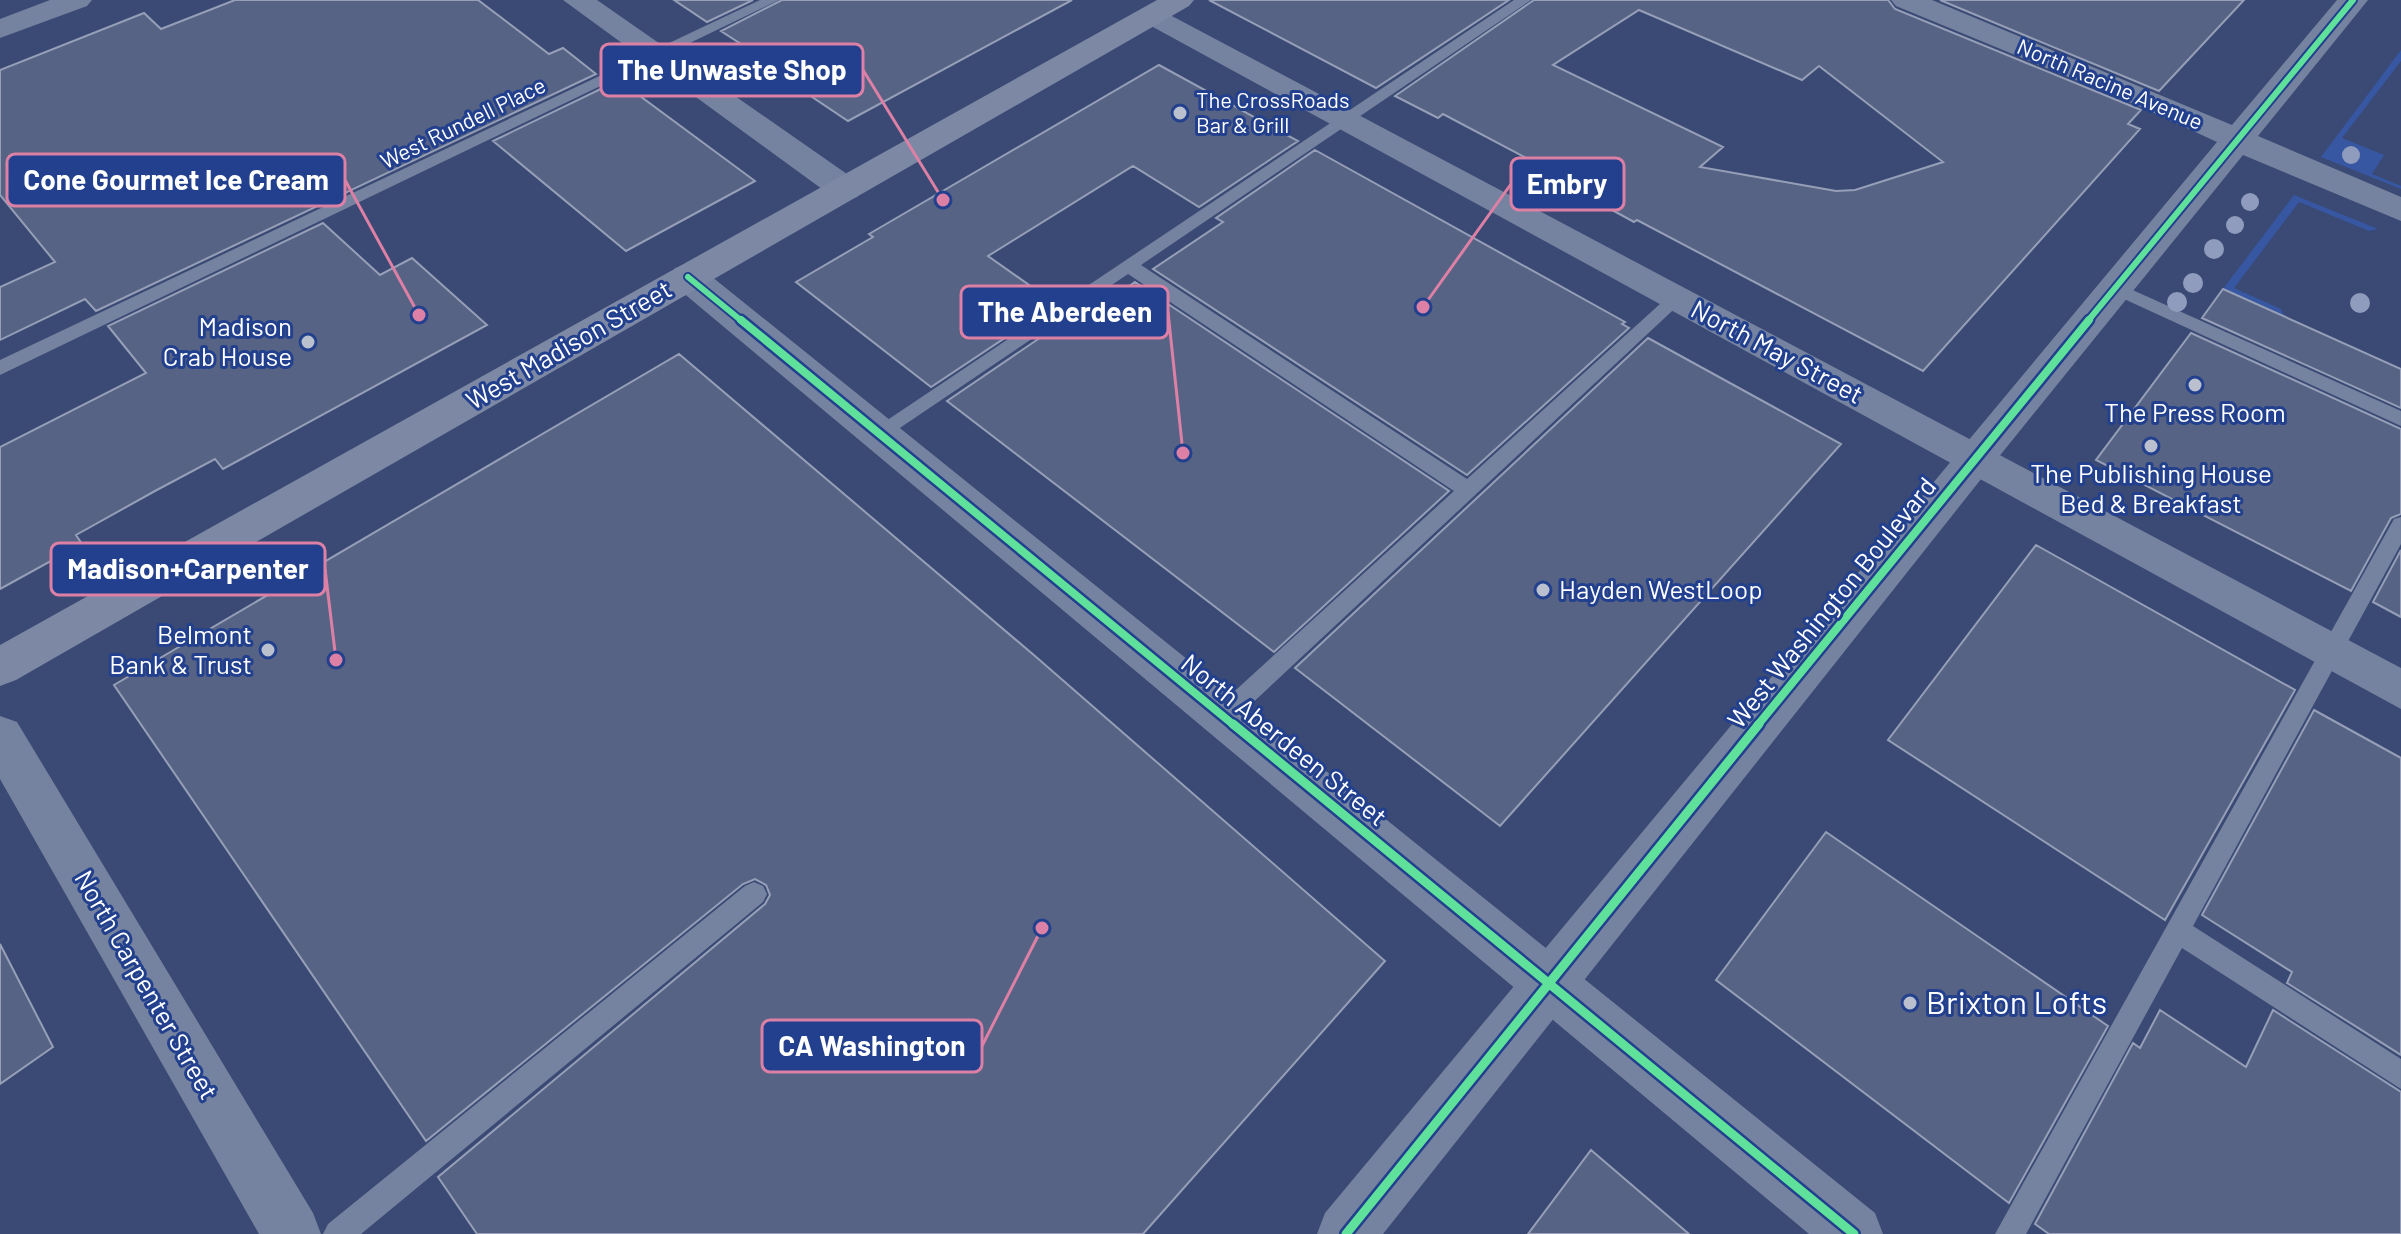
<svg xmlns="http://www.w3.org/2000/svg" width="2401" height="1234" font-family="Barlow,sans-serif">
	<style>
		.green { fill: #3757a3 }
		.building { fill: #566384; stroke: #969fb7; stroke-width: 2; fill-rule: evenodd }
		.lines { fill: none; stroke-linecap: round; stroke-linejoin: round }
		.service { fill: #7683a0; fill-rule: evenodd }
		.minor { fill: #7683a0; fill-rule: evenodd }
		.tertiary { fill: #7683a0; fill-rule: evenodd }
		.secondary { fill: #7d88a5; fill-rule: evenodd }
		.cycleway-far2-casing { stroke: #22408d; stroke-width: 10 }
		.cycleway-far1-casing { stroke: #22408d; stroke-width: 13 }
		.cycleway-casing { stroke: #22408d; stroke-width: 14 }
		.cycleway-far2 { stroke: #60e19b; stroke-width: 6 }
		.cycleway-far1 { stroke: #60e19b; stroke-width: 8 }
		.cycleway { stroke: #60e19b; stroke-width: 9 }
		.tree { fill: #909cbd }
		.poi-dot { fill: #bac0ce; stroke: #22408d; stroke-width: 3 }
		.labels { text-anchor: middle; stroke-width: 6; stroke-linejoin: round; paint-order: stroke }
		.far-street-label { font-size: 22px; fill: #fff; stroke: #22408d }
		.far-poi-label { font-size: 22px; fill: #fff; stroke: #22408d; text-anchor: start }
		.poi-label { font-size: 26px; fill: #fff; stroke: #22408d; text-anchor: end }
		.street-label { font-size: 26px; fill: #fff; stroke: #22408d }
		.near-poi-label { font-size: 32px; fill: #fff; stroke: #22408d; text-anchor: start }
		.leader { fill: none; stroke: #dd80a5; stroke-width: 3 }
		.callout-dot { fill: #dd80a5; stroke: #22408d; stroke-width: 3 }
		.callout { fill: #22408d; stroke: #dd80a5; stroke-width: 3 }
		.callout-label { font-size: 28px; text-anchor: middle; font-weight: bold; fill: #fff }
	</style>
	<rect width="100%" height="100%" fill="#3a4a74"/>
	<path class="green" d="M2401 50V61L2342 138 2384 155 2372 174 2401 186V189L2321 157Z
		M2294 195 2378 229 2369 231 2299 202 2234 288 2281 309 2285 317 2223 289Z"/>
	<path class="building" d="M235 0H478L549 54 563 48 596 74 96 311 85 299 0 340V287L55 262 0 195V70L144 13 161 29Z
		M674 0H753L707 22Z
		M782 0H1072L848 121 739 48 744 46 721 31Z
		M1209 0H1509L1376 88Z
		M1534 0H1888L1895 9 2141 110 2128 124 2140 129 1923 371 1637 220 1634 222 1539 170 1543 167 1443 114 1438 118 1395 96ZM1639 10 1802 80 1819 66 1943 162 1855 190 1836 191 1700 167 1723 147 1553 65Z
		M1940 0H2244L2159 91Z
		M1159 65 1298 141 1199 207 1133 166 988 256 1056 304 931 387 796 282 873 237 869 234Z
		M609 85 615 90 625 85 755 181 626 251 493 141Z
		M1315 150 1625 322 1622 324 1629 328 1467 475 1153 269 1223 222 1216 218Z
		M323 223 380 275 412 258 487 325 223 469 215 459 155 491 76 535 82 544 0 589V447L146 373 108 326Z
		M1135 282 1449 491 1274 652 947 401 1109 291 1115 296Z
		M2223 289 2401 369V408L2202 318Z
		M2191 333 2401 429V514L2391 518 2351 591 2096 460Z
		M1648 338 1841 444 1500 826 1295 668Z
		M679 354 1035 656 1385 961 1143 1234H477L438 1177 765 904 770 895 766 885 755 879 743 884 426 1141 114 685Z
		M2036 545 2295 690 2165 920 1888 740Z
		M2401 550V617L2373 602Z
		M2314 710 2401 758V1055L2287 983 2292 972 2202 915Z
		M1826 832 2108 1026 2009 1203 1716 980Z
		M0 944 53 1047 0 1084Z
		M2160 1010 2246 1067 2273 1010 2401 1092V1234H2049L2035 1224 2133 1043 2140 1048Z
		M1591 1150 1689 1234H1528Z"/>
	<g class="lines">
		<path class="service" d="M760 0H779L0 375V360Z
			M1514 0H1531L1141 265 1467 479 1671 294H1683L1686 298 1231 723 1223 726 1215 723 1211 716 1215 709 1454 491 1128 274 885 438 878 440 868 433Z
			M2117 283 2401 411V426L2111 293V285Z
			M2401 517V544L2193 926 2401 1059V1089L2182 948 2026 1234H1995L2394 519Z
			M754 882 763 886 767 894 763 902 361 1234H323L328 1224 745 886Z"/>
		<path class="minor" d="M50 0H92L87 6 0 38V19Z
			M563 0H597L857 181 862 189 857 197 845 200 833 197Z
			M1153 6 2401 668V709L1142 21 1138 15 1142 9Z
			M688 265 701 268 1875 1213 1883 1234H1809L675 286 670 277 675 268Z
			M0 716 17 722 313 1213 321 1234H259L0 779Z"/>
		<path class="tertiary" d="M1891 0H1932L2232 125 2337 0H2368L2258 136 2401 197V221L2243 155 1989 469 1383 1234H1317L1325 1213 2217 142 2139 106 1896 6Z"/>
		<path class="secondary" d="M1157 0H1194L1189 6 16 680 0 686V645Z"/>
		<g class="cycleway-far2-casing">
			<path id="cycleway-far2" d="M688 277 743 322
				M2087 322 2353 0"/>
		</g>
		<g class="cycleway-far1-casing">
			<path id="cycleway-far1" d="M741 320 1235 726
				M1757 726 2089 320"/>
		</g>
		<g class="cycleway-casing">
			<path id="cycleway" d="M1233 724 1854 1234
				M1346 1234 1759 724"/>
		</g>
		<use href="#cycleway-far2" class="cycleway-far2"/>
		<use href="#cycleway-far1" class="cycleway-far1"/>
		<use href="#cycleway" class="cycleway"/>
	</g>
	<g class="tree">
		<circle cx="2351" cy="155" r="9"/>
		<circle cx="2250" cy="202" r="9"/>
		<circle cx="2235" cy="225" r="9"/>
		<circle cx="2214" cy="249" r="10"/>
		<circle cx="2193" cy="283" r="10"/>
		<circle cx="2177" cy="302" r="10"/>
		<circle cx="2360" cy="303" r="10"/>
	</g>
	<g class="poi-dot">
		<circle cx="1180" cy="113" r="8"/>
		<circle cx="308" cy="342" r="8"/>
		<circle cx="2195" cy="385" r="8"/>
		<circle cx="2151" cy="446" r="8"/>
		<circle cx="1543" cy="590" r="8"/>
		<circle cx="268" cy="650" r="8"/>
		<circle cx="1910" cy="1003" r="8"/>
	</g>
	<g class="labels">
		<g class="far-street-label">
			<text transform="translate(2110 84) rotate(23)" y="8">North Racine Avenue</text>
			<text transform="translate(463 123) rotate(-26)" y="8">West Rundell Place</text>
		</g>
		<g class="far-poi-label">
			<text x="1196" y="108">The CrossRoads<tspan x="1196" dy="25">Bar &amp; Grill</tspan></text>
		</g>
		<g class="poi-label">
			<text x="292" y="336">Madison<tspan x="292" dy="30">Crab House</tspan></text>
			<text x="2195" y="422" text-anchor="middle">The Press Room</text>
			<text x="2151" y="483" text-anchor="middle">The Publishing House<tspan x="2151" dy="30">Bed &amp; Breakfast</tspan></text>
			<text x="1559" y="599" text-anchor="start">Hayden WestLoop</text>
			<text x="252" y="644">Belmont<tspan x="252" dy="30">Bank &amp; Trust</tspan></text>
		</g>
		<g class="street-label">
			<text transform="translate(569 345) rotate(-30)" y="9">West Madison Street</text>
			<text transform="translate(1777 352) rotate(28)" y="9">North May Street</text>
			<text transform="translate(1832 603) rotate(-51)" y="9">West Washington Boulevard</text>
			<text transform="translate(1284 740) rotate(39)" y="9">North Aberdeen Street</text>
			<text transform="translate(146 985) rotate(60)" y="9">North Carpenter Street</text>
		</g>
		<g class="near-poi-label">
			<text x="1926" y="1014">Brixton Lofts</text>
		</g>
	</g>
	<path class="leader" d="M943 200L863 70M419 315L345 180M1423 307L1511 184M1183 453L1168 312M336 660L325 569M1042 928L982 1046"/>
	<g class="callout-dot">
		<circle cx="943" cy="200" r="8"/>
		<circle cx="419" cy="315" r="8"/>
		<circle cx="1423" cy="307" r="8"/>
		<circle cx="1183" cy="453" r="8"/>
		<circle cx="336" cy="660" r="8"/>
		<circle cx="1042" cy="928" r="8"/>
	</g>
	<g class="callout">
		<rect x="601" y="44" width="262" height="52" rx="8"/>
		<rect x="7" y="154" width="338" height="52" rx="8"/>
		<rect x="1511" y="158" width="113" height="52" rx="8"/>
		<rect x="961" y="286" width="207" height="52" rx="8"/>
		<rect x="51" y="543" width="274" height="52" rx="8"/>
		<rect x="762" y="1020" width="220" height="52" rx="8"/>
	</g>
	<g class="callout-label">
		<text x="732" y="80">The Unwaste Shop</text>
		<text x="176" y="190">Cone Gourmet Ice Cream</text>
		<text x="1567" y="194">Embry</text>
		<text x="1065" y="322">The Aberdeen</text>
		<text x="188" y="579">Madison+Carpenter</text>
		<text x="872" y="1056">CA Washington</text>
	</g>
</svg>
